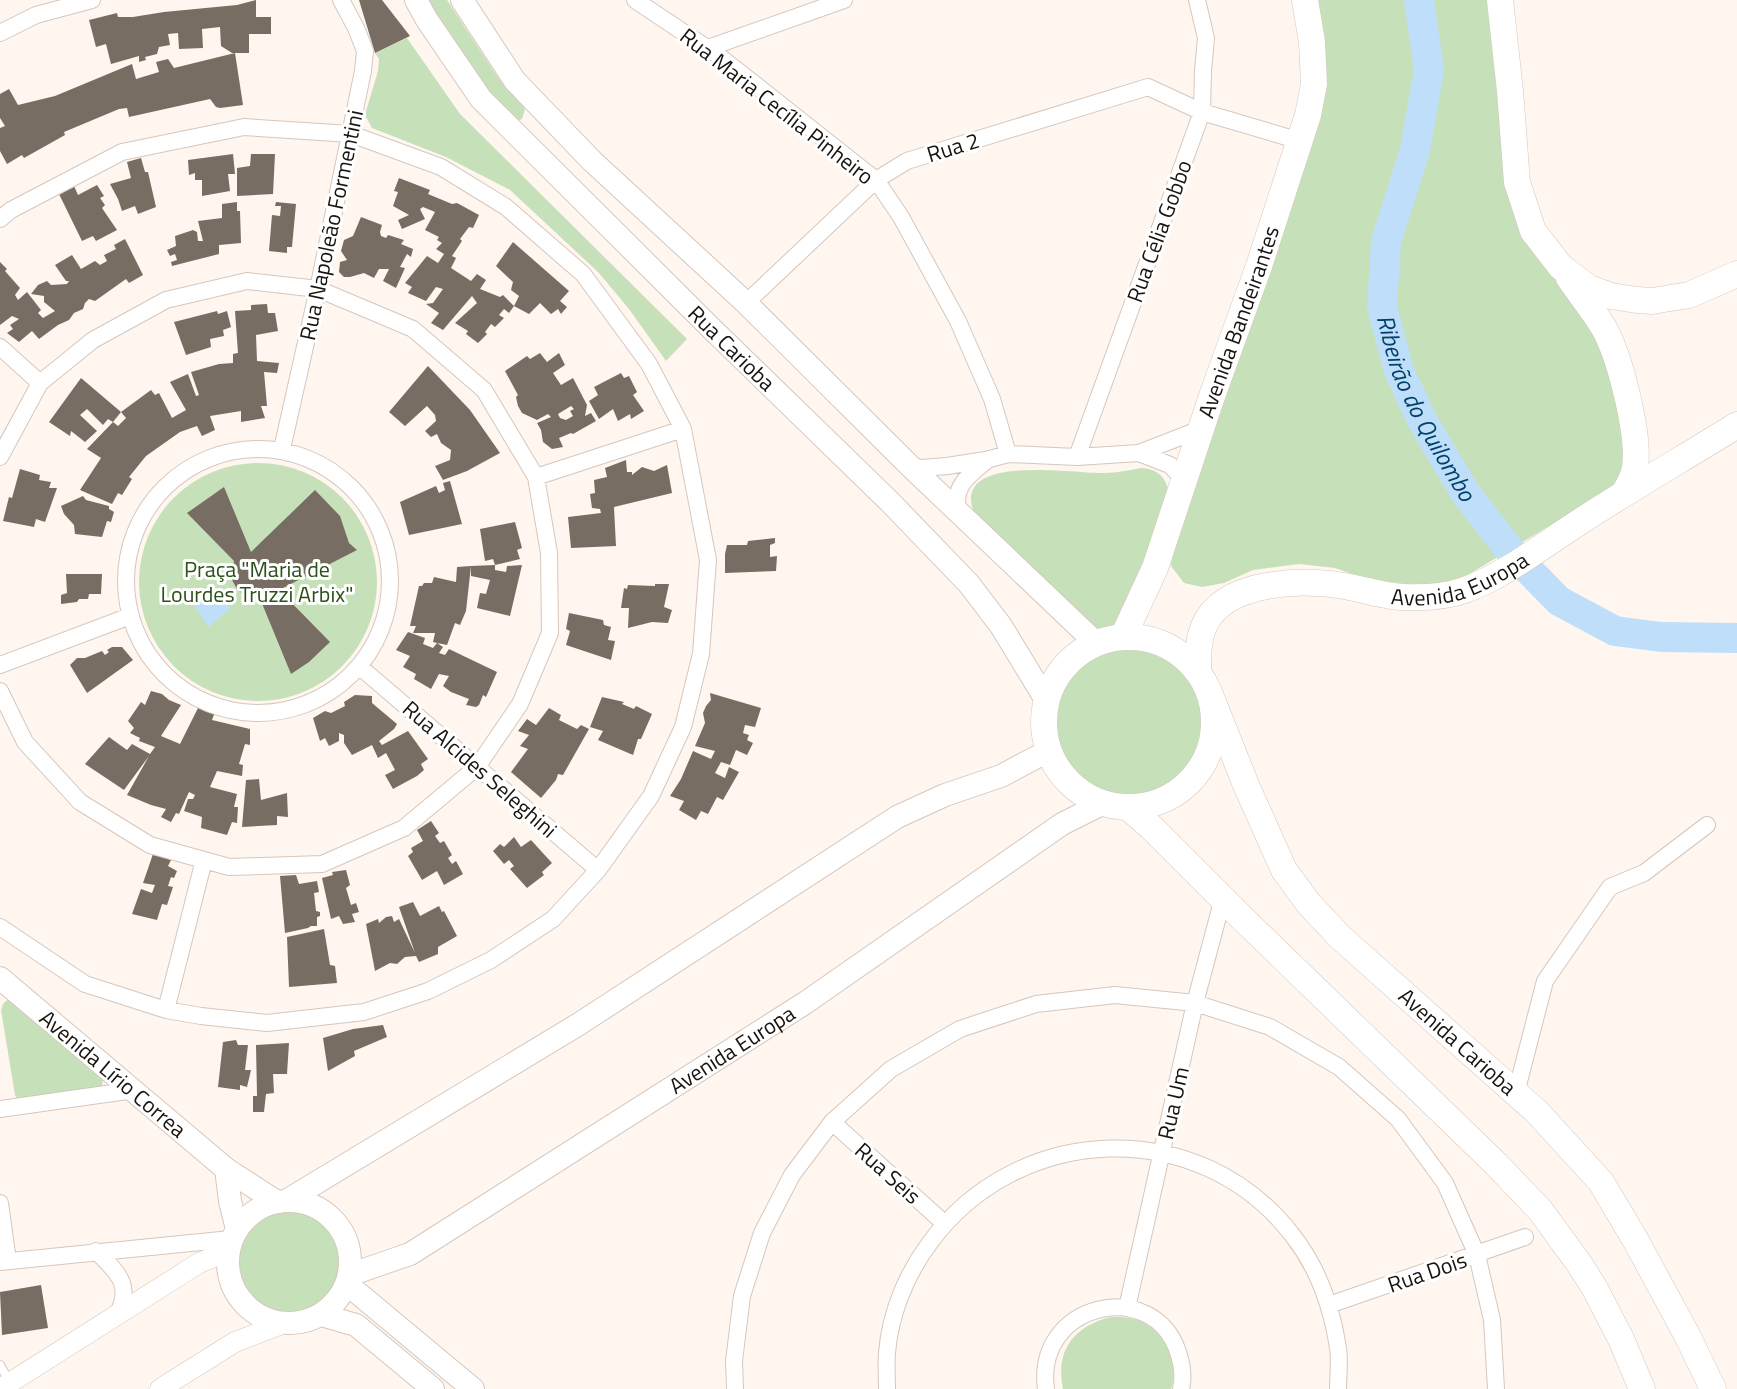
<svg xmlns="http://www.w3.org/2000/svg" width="1737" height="1389" font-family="'Titillium Web',sans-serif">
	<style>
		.green { fill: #c6e1ba }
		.water { fill: #bfdef9 }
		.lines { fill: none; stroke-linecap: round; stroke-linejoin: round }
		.river { stroke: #bfdef9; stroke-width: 30 }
		.building { fill: #786d62; fill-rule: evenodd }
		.service-casing { stroke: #d5c7bd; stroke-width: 10 }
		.minor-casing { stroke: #d5c7bd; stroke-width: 18 }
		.tertiary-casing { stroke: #d5c7bd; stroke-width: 21 }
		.secondary-casing { stroke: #d5c7bd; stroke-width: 24 }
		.primary-casing { stroke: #d5c7bd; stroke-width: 27 }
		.service { stroke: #fff; stroke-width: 8 }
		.minor { stroke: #fff; stroke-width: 16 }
		.tertiary { stroke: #fff; stroke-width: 20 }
		.secondary { stroke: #fff; stroke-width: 22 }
		.primary { stroke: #fff; stroke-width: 26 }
		.labels { text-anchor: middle; stroke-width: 6; stroke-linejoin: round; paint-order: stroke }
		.street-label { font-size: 22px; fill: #17130f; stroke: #fff }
		.park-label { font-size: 22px; fill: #2c5018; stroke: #fff }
		.water-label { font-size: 24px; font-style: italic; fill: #00416c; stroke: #fff }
	</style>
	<rect width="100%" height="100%" fill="#fff6ef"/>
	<path class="green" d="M422 0H447L499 79 525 109 522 119 513 123Z
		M1316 0H1490L1508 184 1602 350 1617 390 1626 461 1616 483 1579 508 1461 579 1431 587 1366 579 1335 568 1299 564 1253 570 1224 583 1202 587 1184 583 1171 566 1172 553 1194 483 1269 269Z
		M407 38 460 114 687 339 666 361 629 309 598 272 510 190 446 157 372 128 366 117V111L378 71 379 59 375 53Z
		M139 582a119 119 0 1 1 238 0a119 119 0 1 1-238 0Z
		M1141 468C1158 469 1166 477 1169 493L1126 618 1112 628H1096L976 517C944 451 1076 474 1105 473 1117 473 1129 470 1141 468Z
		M1051 722a77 77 0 1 1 154 0a77 77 0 1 1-154 0Z
		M8 999 103 1080 102 1087 18 1101 15 1095 1 1010 3 1004Z
		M236 1262a53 53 0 1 1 106 0a53 53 0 1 1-106 0Z
		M1111 1317C1123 1317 1134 1317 1144 1323 1166 1335 1180 1365 1171 1389H1063C1055 1350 1074 1326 1111 1317Z"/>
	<path class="water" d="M219 592 230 608 209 627 194 605Z"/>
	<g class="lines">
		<path class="river" id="s1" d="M1419 0 1429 70 1415 150 1386 242 1382 307 1399 371 1423 422 1466 494 1512 553 1559 601 1615 631 1661 637 1737 638"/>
	</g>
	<path class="building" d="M256 0V17H271V34H249V53H232L221 46 220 27 202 29 203 48 179 49 178 33 168 34 170 45 159 47 157 54 145 57 146 60 139 62V56L111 64 106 44 96 47 89 20 117 13 118 17H133L164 12 237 5Z
		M359 0H382L410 36 375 53Z
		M235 53 243 105 220 108 216 107 210 99 129 117 127 108 119 109 64 132 65 135 24 158 22 155 7 164 0 151V128L5 126 0 118V94L9 89 18 105 55 96 132 64 136 79 159 72 156 62 168 59 174 68Z
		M233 154 235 174H228L230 191 202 196V180H195V173L189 175 188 160Z
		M251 154H275L273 194 237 196V168L250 166Z
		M141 158 145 172H148L156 207 138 214 135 206 122 211 118 199 110 184 131 178 127 162Z
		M399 178 430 190 428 194 452 204 457 203 479 215 473 228 469 227 460 239 462 241 452 256 456 258 451 268 471 281 477 274 486 280 480 289 500 297 503 295 514 306 509 313 504 309 499 315 504 318 495 327 491 324 485 332 487 334 478 343 466 334 468 331 455 323 477 303 472 296 443 330 431 323 439 313 426 304 433 303 443 289 436 287 426 301 408 293 412 287 405 283 427 256 438 263 444 254 436 249 442 243 437 240 439 237 425 230 435 212 423 207 420 209 425 219 402 229 398 220 409 215 393 206 398 192 394 191Z
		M97 185 104 196 100 198 105 205 102 208 117 230 96 241 93 236 82 241 58 192 74 186 78 195Z
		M237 202V211H240L241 243 219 245V254L172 266 171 262 177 260 175 254 170 256 167 250 176 246 175 236 193 230 197 232 198 241H203L198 221 222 218V204Z
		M276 202 296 204 292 247H287V253L269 251 272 215 280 216 281 206H275Z
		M361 217 382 225 380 232 381 236 386 238 388 235 404 240 401 244 413 249 411 257 407 254 400 267 405 268 396 288 383 281 389 269H379L374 278 364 273 350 277H344L339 272 340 262 347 260 341 251 344 240 353 236Z
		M125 239 143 275 129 283 126 279 95 301 89 299 85 303 83 309 74 313 69 320 58 325 39 339 32 331 19 342 7 333 13 329 10 325 19 319 12 316 0 325V262L7 269 5 271 20 288 15 295 18 300 27 292 41 310 38 313 43 318 55 311 44 302V296L31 294 38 285 47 281 51 285 67 284 69 281H66L55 265 72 255 81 269 95 261 100 265 107 261 104 255 116 249 114 245Z
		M513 242 569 291 560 301 567 307 561 314 558 309 551 314 540 303 529 314 514 306 519 296 511 290 513 282 496 266Z
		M267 304 268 313H275L278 331 256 335 257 361 279 363 277 373 264 372 267 406H261L265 418 241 422V411L210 416 215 430 202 436 197 426 180 432 146 456 129 477 132 479 122 495 118 493 112 504 80 490 101 458 87 449 113 422 118 426 126 418 121 412 113 422 108 419 103 425 87 409 80 415 97 431 85 442 71 431 70 436 49 422 81 378 121 412 151 390 155 395 159 393 172 418 186 410 170 382 188 374 196 396 199 395 191 372 219 364 233 363V354L238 353 235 311 251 310V305Z
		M217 311 218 314 227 311 231 327 223 330 224 336 210 339 211 347 186 355 174 322Z
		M540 353 547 362 559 353 565 365 553 373 561 385 573 378 587 405 585 416 591 413 596 421 573 434 571 433 559 438 563 447 552 449 543 442 541 430 537 423 551 417 548 414 537 420 522 413 518 406 516 397 518 395 505 371 527 356 530 359ZM571 406 574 409 570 411 573 416 566 420 560 418 558 414Z
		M428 366 470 410 500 453 467 471 443 480 435 466 450 460 451 450 441 443 437 434 431 437 425 431 436 421 435 415 427 406 405 426 389 412Z
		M621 373 624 378 629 376 637 392 633 395 644 411 631 419 630 414 618 421 613 409 599 419 589 401 598 395 594 387Z
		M626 460 627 472H632V475L642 467 654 471 667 465 672 493 614 507 616 546 571 548 568 517 601 513 600 509 592 508 590 494 595 493 594 480 607 477 605 468Z
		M20 469 40 475 39 480 51 482 49 488H57L45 522 36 519 34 527 3 521 9 497 12 498Z
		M450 481 462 524 409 535 400 502 436 486 439 493 445 490 443 483Z
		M224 487 251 552 315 490 340 516 349 543 357 550 279 590 330 642 309 662 291 674 261 601 238 591 231 578 234 561 187 513Z
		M83 496 86 500 109 506V509L114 512 111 522 107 521 102 537 75 534 74 525 64 514 61 506Z
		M515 522 522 548 517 550 520 559 495 565 493 559 485 561 480 529Z
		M775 538V543L770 545V557L777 556 776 571 725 573V554L727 545H747L748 541Z
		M495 565V570L506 572 507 566 522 565 510 616 477 608 480 593 486 594 490 580 471 576V566Z
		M471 566 466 611 460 625 455 623 447 645 437 643 443 647 439 653 445 655 449 649 497 672 486 697 483 695 479 705 476 707 466 705 469 699 451 692 443 686 449 676 439 674 431 689 414 679 416 674 403 667 410 656 396 650 408 632 425 638 423 644 433 648 437 643 433 642 435 633H413L416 626H410L419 586H422L424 583H432L434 577 456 582 457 567Z
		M66 574H102L101 594H89L88 599H79L77 602 61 604V595L67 593Z
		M655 584H669L664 607 672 610 668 623 652 622 628 628 629 608H621L624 588 627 589 628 585 655 586Z
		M569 613 603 620 604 625 611 627 608 640 615 641 611 660 566 645 570 631 566 629Z
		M112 647H122L133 660 87 693 70 665 77 658H85L102 651 105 655 109 652 107 650Z
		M151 691 162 694 169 700 181 705 161 736 180 744 199 706H208L215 712 212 720 250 729V745L245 744 239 764 243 765 242 776 217 771 210 787 237 794 234 807H238L237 823 232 822 227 835 201 828 202 817 184 811 188 799H193L195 795 189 792 179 814 176 813 171 822 161 817 166 809 151 805 127 795 149 756 124 790 85 764 109 737 127 750 132 744 150 754 155 747 139 741 140 738 130 733 134 728 128 721 141 702 145 705Z
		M710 693 761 708 755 727 745 725 743 733 749 735 747 740 753 743 747 755 736 750 730 765 721 762 715 773 725 778 729 767 739 772 723 800 717 797 708 814 701 811 696 820 679 810 684 801 670 796 681 779 693 751 711 759 715 751 695 746 705 723 703 713 706 706 711 700Z
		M355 695 372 696V703L397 724 394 729 379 741 382 745 408 731 428 759 421 764 424 770 417 776 393 789 385 775 395 770 386 753 378 758 372 745 352 755 344 743V735L339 733V741L329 746 325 738 320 741 313 718 325 711 331 713 345 706 344 702Z
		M602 697 624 702 622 704 634 709 636 706 652 714 641 739H638L633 755 598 740 603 731 590 727Z
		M549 708 561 715 559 720 577 729 581 725 589 729 563 775 558 774 556 780 541 798 511 772 528 749 520 746 529 735 518 731 527 719 536 725Z
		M259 779 261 800 287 793 288 817 277 816V825L242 827 246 780Z
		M431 821 439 833 435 836 440 843 444 841 452 855 448 858 452 864 456 861 463 874 444 885 437 871 422 880 408 856 413 852 411 848 423 841 417 830Z
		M514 837 521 847 531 840 552 863 542 872 544 875 527 888 510 869 514 866 509 860 504 864 493 851 500 844 504 847Z
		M153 854 171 860 168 866 177 871 174 878 171 877 168 886 173 887 167 905 162 904 157 920 132 914 141 889 152 893 155 885 143 883Z
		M346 870 350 885 346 888 351 905 356 903 359 912 352 914 355 922 343 924 339 916 331 919 322 878 333 875 332 872Z
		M296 875 299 884 317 881 319 892 314 893 316 911 320 912V916L317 917V926H311L308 928 285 933 280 876Z
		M413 902 420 916 439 906 442 912 444 911 457 936 438 947V954L419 962 416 956 405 957 397 964 390 963 375 971 366 924 378 919 379 923 386 917 392 916 394 922 399 919 415 953 399 907Z
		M324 929 330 965 335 966 337 983 289 987 287 937Z
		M383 1025 387 1037 354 1051 355 1056 328 1071 323 1038 353 1029Z
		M236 1040 238 1045H248L245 1070H251L247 1087 240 1085V1090L218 1087 223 1042Z
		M289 1043 287 1074H273L274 1093 266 1094 264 1112H253V1096H257L256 1045Z
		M41 1285 48 1328 2 1335 0 1292Z"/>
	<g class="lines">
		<g class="service-casing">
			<path id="service" d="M0 1365 10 1383"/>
		</g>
		<g class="minor-casing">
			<path id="minor" d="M635 0 719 56 876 180 901 217 958 321 992 399 1008 454
				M0 33 36 15 92 0
				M708 48 844 0
				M0 219 11 210 122 152 244 127 351 134 441 167 506 207 583 274 649 364 683 429 708 560 701 654 683 727 651 796 598 870 553 919 491 960 428 991 364 1012 267 1023 201 1016 166 1010 85 984 0 927
				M746 303 876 180 907 161 1148 87 1202 112 1300 141
				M0 347 40 383
				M282 449 318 289 363 71 365 51 356 28 341 0
				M126 581a132 132 0 1 1 264 0a132 132 0 1 1-264 0Z
				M1139 453 1170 465 1184 480
				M0 457 40 383 93 340 166 300 247 281 318 289 413 329 484 390 536 477 549 553 550 633 520 704 477 767 404 828 322 864 229 867 150 845 80 802 25 742 0 691
				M1077 457 1202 112 1203 71 1206 38 1197 0
				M910 466 921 468 947 466 986 460 1008 454 1077 457 1139 453 1201 429
				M536 477 683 429
				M958 511C953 486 968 476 986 461
				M0 665 130 616
				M361 668 598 870
				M166 1010 204 860
				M1516 1093 1545 981 1610 887 1644 873 1707 825
				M0 1109 134 1090
				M832 1122 944 1223
				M0 1203 8 1261
				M96 1251C118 1273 133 1285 117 1315
				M0 1262 231 1239
				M1329 1305 1525 1237
				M1127 1308 1195 1003 1223 898
				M735 1389 734 1361 742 1296 762 1233 792 1175 832 1122 891 1069 960 1029 1036 1004 1115 995 1195 1003 1270 1027 1339 1067 1398 1119 1445 1183 1477 1255 1492 1320 1496 1389
				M887 1389C887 1377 886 1364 887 1353 890 1314 906 1275 929 1244 1017 1122 1200 1114 1293 1236 1318 1268 1332 1308 1338 1348 1340 1361 1338 1376 1338 1389
				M1046 1389C1034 1303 1153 1276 1178 1352 1182 1364 1184 1377 1181 1389"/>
		</g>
		<g class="tertiary-casing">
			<path id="tertiary" d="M0 1389 199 1263 228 1251
				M160 1389 235 1342 282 1324"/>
		</g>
		<g class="secondary-casing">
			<g id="secondary">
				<path id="s2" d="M416 0 427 20 481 99 712 329 891 503 969 584 1001 626 1046 700"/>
				<path d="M462 0 515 81 592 161 746 303 910 466 1096 643"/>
				<path id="s3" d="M0 978 226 1169 277 1202"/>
				<path d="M226 1169 230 1201 237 1229"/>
				<circle cx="289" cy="1262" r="61"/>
				<path d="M286 1201 579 1024 897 817 945 795 1001 776 1048 751"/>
				<path id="s4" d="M349 1275 410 1254 805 1003 1062 824 1102 804"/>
				<path d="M347 1284 473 1389"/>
				<path d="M321 1315 356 1325 433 1389"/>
			</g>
		</g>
		<g class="primary-casing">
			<g id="primary">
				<path d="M1500 0 1510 91 1517 182 1533 231 1561 267 1589 288 1611 296 1637 300 1652 301 1689 295 1737 274"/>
				<path d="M1569 278C1580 294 1594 311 1604 328 1620 357 1640 435 1635 468 1633 478 1629 485 1624 493"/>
				<path id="s5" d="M1123 637 1155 568 1212 396 1259 266 1308 115 1314 84 1312 42 1305 0"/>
				<circle cx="1129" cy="722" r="85"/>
				<path id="s6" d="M1198 671C1198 656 1198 640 1204 626 1224 580 1302 579 1344 586 1363 589 1382 596 1402 597 1422 598 1445 597 1465 590 1505 575 1542 546 1578 523 1630 489 1684 458 1737 425"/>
				<path id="s7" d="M1209 692 1246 785 1284 870 1309 904 1340 937 1537 1112 1601 1182 1636 1241 1688 1337 1713 1389"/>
				<path d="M1129 808 1152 828 1240 916 1496 1164 1540 1210 1578 1262 1594 1287 1621 1339 1642 1389"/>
			</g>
		</g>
		<use href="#service" class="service"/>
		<use href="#minor" class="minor"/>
		<use href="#tertiary" class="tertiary"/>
		<use href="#secondary" class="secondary"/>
		<use href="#primary" class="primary"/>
	</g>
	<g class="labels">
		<g class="street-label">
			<text transform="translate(777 106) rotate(38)" y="8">Rua Maria Cecília Pinheiro</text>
			<text transform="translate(953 147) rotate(-17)" y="8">Rua 2</text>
			<text transform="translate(331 225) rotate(-78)" y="8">Rua Napoleão Formentini</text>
			<text transform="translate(1159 231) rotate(-70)" y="8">Rua Célia Gobbo</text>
			<text dy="8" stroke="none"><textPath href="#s5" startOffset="336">Avenida Bandeirantes</textPath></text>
			<text dy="8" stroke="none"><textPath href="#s2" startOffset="472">Rua Carioba</textPath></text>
			<text dy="8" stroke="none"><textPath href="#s6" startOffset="321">Avenida Europa</textPath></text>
			<text transform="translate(480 769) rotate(41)" y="8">Rua Alcides Seleghini</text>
			<text dy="8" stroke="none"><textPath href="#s7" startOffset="438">Avenida Carioba</textPath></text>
			<text dy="8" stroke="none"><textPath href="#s4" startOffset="446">Avenida Europa</textPath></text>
			<text dy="8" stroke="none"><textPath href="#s3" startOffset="148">Avenida Lírio Correa</textPath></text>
			<text transform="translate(1173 1103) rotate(-77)" y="8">Rua Um</text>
			<text transform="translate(888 1173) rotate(42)" y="8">Rua Seis</text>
			<text transform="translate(1427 1272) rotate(-19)" y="8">Rua Dois</text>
		</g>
		<g class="park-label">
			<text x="257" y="577">Praça "Maria de<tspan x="257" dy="25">Lourdes Truzzi Arbix"</tspan></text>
		</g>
		<g class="water-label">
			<text dy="8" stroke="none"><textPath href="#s1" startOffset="424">Ribeirão do Quilombo</textPath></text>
		</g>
	</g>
</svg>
